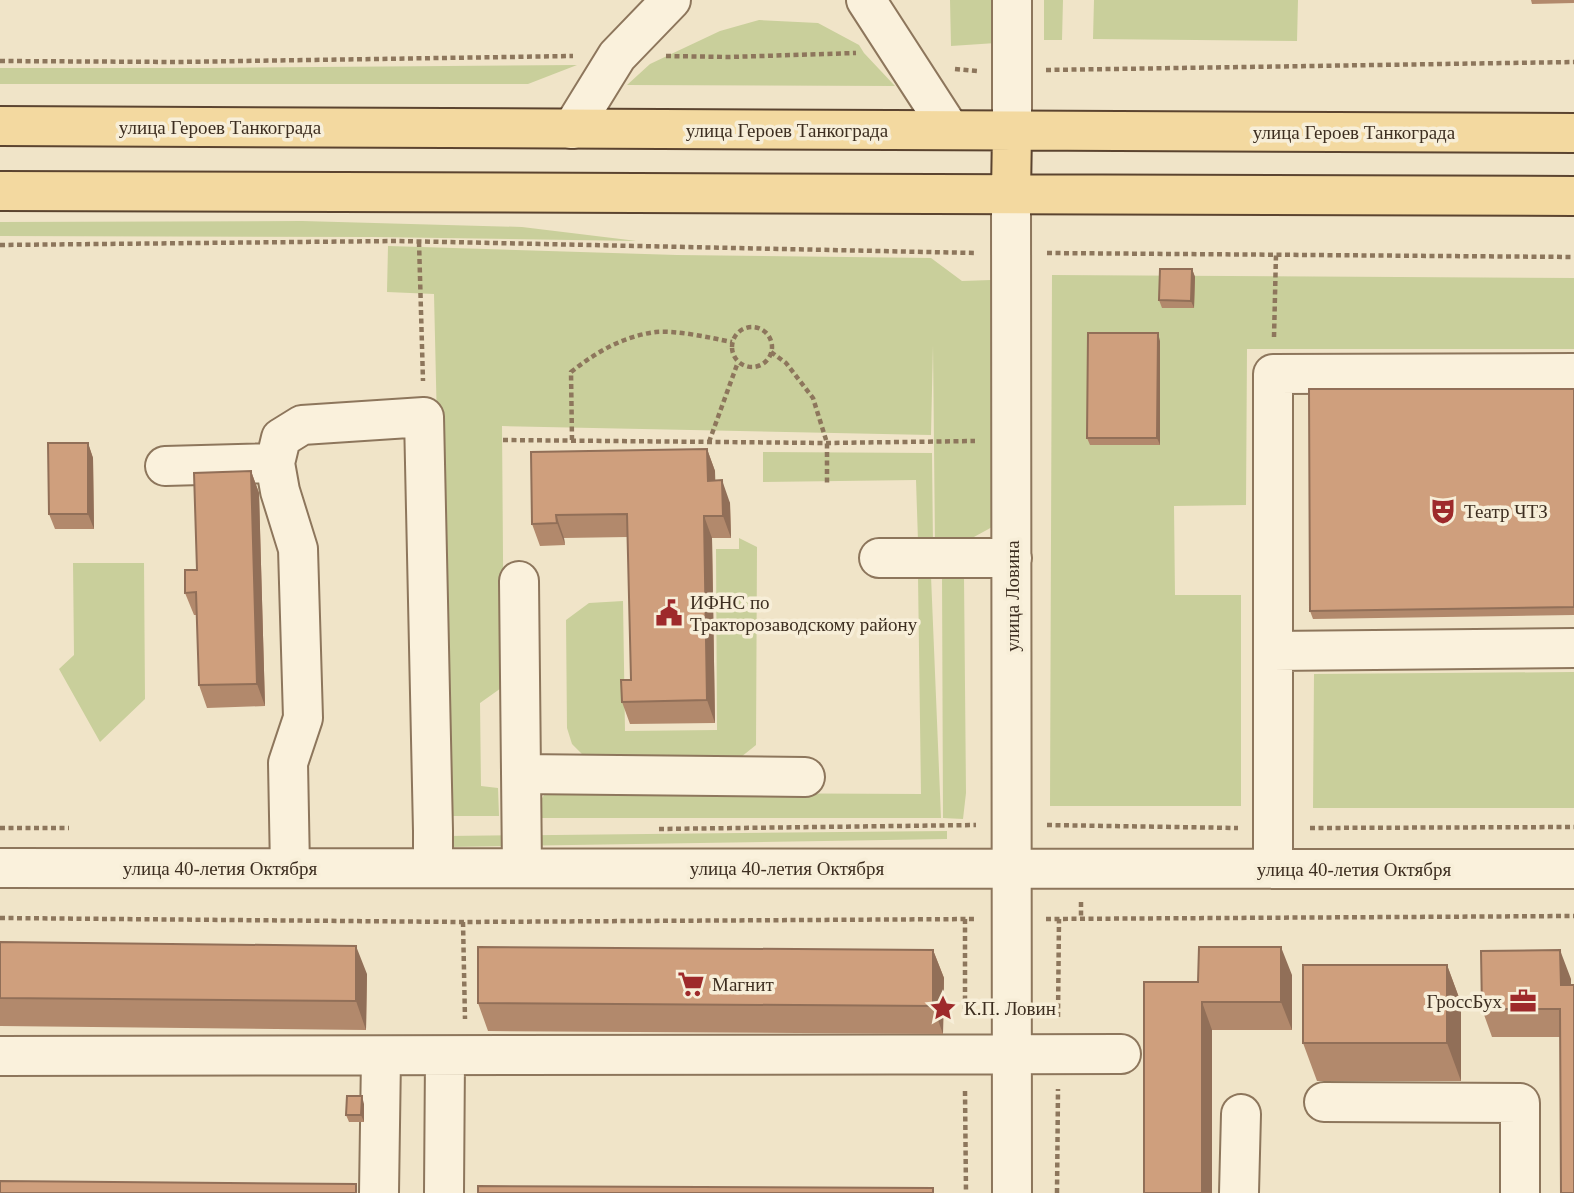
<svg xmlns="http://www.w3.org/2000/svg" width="1574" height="1193" font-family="'Times New Roman',serif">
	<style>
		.green { fill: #c9cf9b }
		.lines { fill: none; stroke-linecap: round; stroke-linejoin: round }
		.minor-casing { stroke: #8d765c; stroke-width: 42 }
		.major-casing { stroke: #5b4430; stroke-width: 42 }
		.path { stroke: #8d765c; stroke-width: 4.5; stroke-dasharray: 5 3.5; stroke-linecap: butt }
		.minor { stroke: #faf1dc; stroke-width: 38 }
		.major { stroke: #f3d9a0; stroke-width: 38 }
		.wall { fill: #b2896c }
		.shaded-wall { fill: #916f58 }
		.building { fill: #cf9f7d; stroke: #916f58; stroke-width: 2 }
		.labels { text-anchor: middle; stroke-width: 7; stroke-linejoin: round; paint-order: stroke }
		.street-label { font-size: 19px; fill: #3d2e20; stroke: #f7eed8 }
		.poi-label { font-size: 19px; fill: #3d2e20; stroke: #f7eed8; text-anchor: start }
	</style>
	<rect width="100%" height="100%" fill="#f0e4c8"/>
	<path class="green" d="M950 0H996V43L951 46Z
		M1044 0H1063L1062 40H1044Z
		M1094 0H1298L1297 41 1093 39Z
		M759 20 818 23 859 45 864 53 895 86 627 85 650 64 720 31Z
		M577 65 528 84H0V68H207Z
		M302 221 522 227 637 241 375 237 0 236V222Z
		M388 246 677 255 931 258 962 281 991 280 994 526 963 543 935 545 933 345 931 435 502 426 504 686 480 703 481 786 498 788 499 816H446L434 294 387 292Z
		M1052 275 1574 278V349H1247L1246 505 1174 506 1175 595H1241V806H1050Z
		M763 452 932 453 933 546 918 541 916 480 763 482Z
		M739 538 757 547 756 745 741 757 587 759 572 744 567 728 566 620 589 603 623 601 625 731 717 730 716 549H739Z
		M73 563H144L145 699 100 742 59 669 74 655Z
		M942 574 964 577 966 793 963 819 943 818Z
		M918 576H931L941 818H536L537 806 546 792 921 794Z
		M1574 672V808H1313L1314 674Z
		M947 831V839L449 847 447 836Z"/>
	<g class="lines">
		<g class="minor-casing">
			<path id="minor" d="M866 0 950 130
				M572 129 617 56 671 0
				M1012 131V0
				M1011 194 1012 1193
				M165 466 275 463
				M879 558H1012
				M519 581 522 868
				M1273 651 1574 648
				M521 774 805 777
				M0 868 1574 869
				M290 868 288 763 303 718 298 549 280 491 275 463 281 438 302 425 424 417 433 831V868
				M1273 869V374L1574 373
				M0 1056 1121 1054
				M1324 1102 1520 1103V1193
				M379 1193 381 1057
				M444 1193 445 1057
				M1239 1193 1241 1114"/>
		</g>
		<g class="major-casing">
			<path id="major" d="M0 126 1574 133
				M0 191 1574 196
				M1011 194 1012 131"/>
		</g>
		<path class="path" d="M666 56 730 57 856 53
			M0 61 177 62 573 56
			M955 69 977 71
			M1046 70 1574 62
			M419 242 423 381
			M0 245 398 241 975 253
			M1047 253 1574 257
			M732 347a20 20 0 1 1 40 0a20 20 0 1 1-40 0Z
			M1274 337 1276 254
			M771 352 786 363 813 398 827 443V485
			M503 440 827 443 975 441
			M572 440 571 372C596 352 624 336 656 332 676 330 712 338 732 342
			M709 442 738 362
			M1047 825 1238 828
			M0 828H69
			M1310 828 1574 827
			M659 829 976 825
			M1081 902V919
			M0 918 463 922 975 919
			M965 919V1019
			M1046 919 1574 916
			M463 922 465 1019
			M1058 1017 1059 919
			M965 1091 966 1193
			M1057 1193 1058 1089"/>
		<use href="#minor" class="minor"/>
		<use href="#major" class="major"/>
	</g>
	<path class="wall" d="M1531 0H1574V3L1532 4Z
		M1192 269 1195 277 1194 308H1162L1159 300Z
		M1160 341V445H1090L1087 438Z
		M1574 389V615L1313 619 1310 611Z
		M88 443 93 458 94 529H55L49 514Z
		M707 449 715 471V481L730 503 731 538H712L715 723 630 724 622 702 631 680 628 537 564 538 565 545 540 546 532 524Z
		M251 471 259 493 265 706 207 708 199 685 197 615H194L185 593Z
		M0 942 367 974 366 1030 0 1026Z
		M933 950 944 978 943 1034 488 1031 478 1003Z
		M1447 965 1461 1003V1081H1317L1303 1043Z
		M1292 975V1030H1212V1193H1144L1198 982Z
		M1571 979 1560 1037H1492L1482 1009Z
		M364 1104V1122H349L346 1115Z"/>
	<path class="shaded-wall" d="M1192 269 1195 277 1194 308 1191 301Z
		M1158 333 1160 341V445L1157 438Z
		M88 443 93 458 94 529 88 514Z
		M707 449 715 471 716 503 708 481Z
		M251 471 259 493 265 706 257 684Z
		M722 480 730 503 731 538 723 516Z
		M556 515 564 538 565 545 557 523Z
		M704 516 712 538 715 723 707 700Z
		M356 946 367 974 366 1030 356 1001Z
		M1281 947 1292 975V1030L1281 1002Z
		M933 950 944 978 943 1034 933 1006Z
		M1560 950 1571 979V1014L1561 985Z
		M1447 965 1461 1003V1081L1447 1043Z
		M1202 1002 1212 1030V1193H1202Z
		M362 1096 364 1104V1122L361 1115Z"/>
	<path class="building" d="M1160 269H1192L1191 301 1159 300Z
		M1088 333H1158L1157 438H1087Z
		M1309 389H1574V607L1310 611Z
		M48 443H88V514H49Z
		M707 449 708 481 722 480 723 516H704L707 700 622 702 621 680H631L627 514 556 515 557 523 532 524 531 452Z
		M251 471 257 684 199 685 196 592 185 593V570H197L194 473Z
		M0 942 356 946V1001L0 998Z
		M478 947 933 950V1006L478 1003Z
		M1199 947H1281V1002H1202V1193H1144V982H1198Z
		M1560 950 1561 985H1574V1193H1561L1560 1009H1482L1481 951Z
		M1303 965H1447V1043H1303Z
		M347 1096H362L361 1115H346Z
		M0 1181 356 1184V1193H0Z
		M478 1186 933 1188V1193H478Z"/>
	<defs>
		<g id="theatre-bare" transform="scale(2.1)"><path d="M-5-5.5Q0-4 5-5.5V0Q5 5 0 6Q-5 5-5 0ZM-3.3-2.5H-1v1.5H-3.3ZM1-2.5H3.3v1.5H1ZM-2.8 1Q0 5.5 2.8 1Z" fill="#9e2a2b" stroke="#f7eed8" stroke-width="2.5" paint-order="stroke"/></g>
		<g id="civic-bare" transform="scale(2.1)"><path d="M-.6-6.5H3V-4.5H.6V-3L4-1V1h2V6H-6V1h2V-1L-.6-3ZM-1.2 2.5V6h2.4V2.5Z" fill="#9e2a2b" stroke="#f7eed8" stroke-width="2.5" paint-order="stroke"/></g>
		<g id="supermarket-bare" transform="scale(2.1)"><path d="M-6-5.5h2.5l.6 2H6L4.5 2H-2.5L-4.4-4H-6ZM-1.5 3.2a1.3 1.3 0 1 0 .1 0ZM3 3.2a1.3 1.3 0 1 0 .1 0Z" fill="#9e2a2b" stroke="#f7eed8" stroke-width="2.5" paint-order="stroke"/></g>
		<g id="office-bare" transform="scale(2.1)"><path d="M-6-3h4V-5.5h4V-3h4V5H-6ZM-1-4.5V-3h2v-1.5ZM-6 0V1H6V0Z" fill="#9e2a2b" stroke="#f7eed8" stroke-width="2.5" paint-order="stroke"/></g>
		<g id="sight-bare" transform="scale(2.1)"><path d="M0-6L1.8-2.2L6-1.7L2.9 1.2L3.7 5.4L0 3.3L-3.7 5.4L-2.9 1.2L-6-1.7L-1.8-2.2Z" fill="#9e2a2b" stroke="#f7eed8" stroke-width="2.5" paint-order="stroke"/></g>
	</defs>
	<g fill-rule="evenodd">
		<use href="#theatre-bare" x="1443" y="511"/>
		<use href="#civic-bare" x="669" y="613"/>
		<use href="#supermarket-bare" x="691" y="984"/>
		<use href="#office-bare" x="1523" y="1001"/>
		<use href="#sight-bare" x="943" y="1008"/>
	</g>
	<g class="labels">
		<g class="street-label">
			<text x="220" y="134">улица Героев Танкограда</text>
			<text x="787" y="137">улица Героев Танкограда</text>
			<text x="1354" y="139">улица Героев Танкограда</text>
			<text transform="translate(1012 596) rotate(-90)" y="7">улица Ловина</text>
			<text x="220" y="875">улица 40-летия Октября</text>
			<text x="787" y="875">улица 40-летия Октября</text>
			<text x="1354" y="876">улица 40-летия Октября</text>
		</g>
		<g class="poi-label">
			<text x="1464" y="518">Театр ЧТЗ</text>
			<text x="690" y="609">ИФНС по<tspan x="690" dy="22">Тракторозаводскому району</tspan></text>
			<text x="712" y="991">Магнит</text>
			<text x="1502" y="1008" text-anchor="end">ГроссБух</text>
			<text x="964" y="1015">К.П. Ловин</text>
		</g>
	</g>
</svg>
